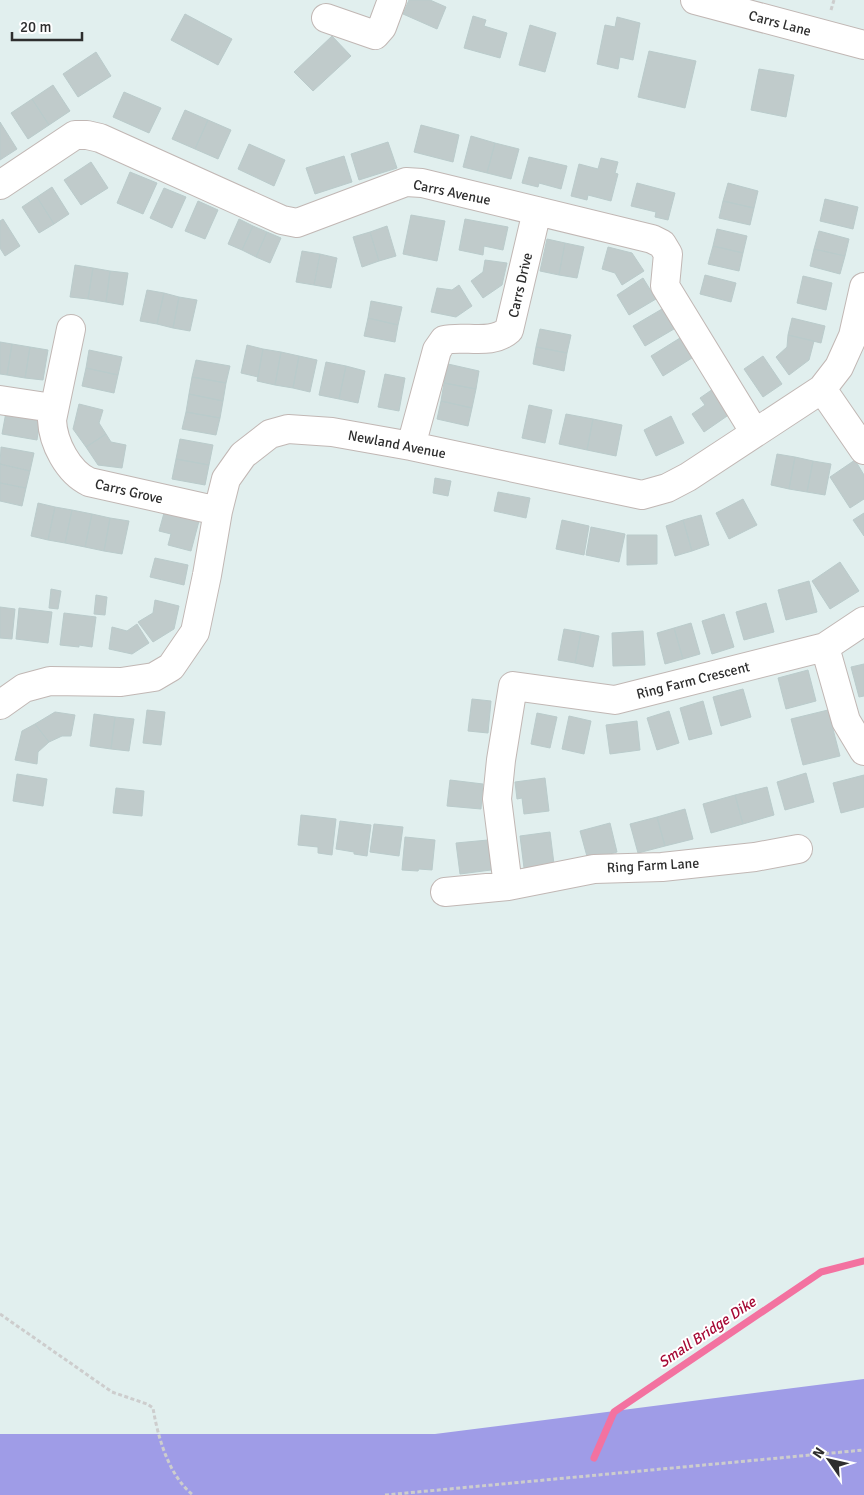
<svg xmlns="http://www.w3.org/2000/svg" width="864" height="1495" font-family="Signika,sans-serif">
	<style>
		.green { fill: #9f9ce7 }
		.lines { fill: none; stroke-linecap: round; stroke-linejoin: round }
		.stream { stroke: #f372a0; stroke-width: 7 }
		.building { fill: #c0cbcb; stroke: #bacbcb }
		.minor-casing { stroke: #c1b7b4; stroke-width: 30 }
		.path { stroke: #cdcdcd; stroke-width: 3; stroke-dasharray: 4 2.5; stroke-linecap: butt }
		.minor { stroke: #fff; stroke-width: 28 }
		.labels { text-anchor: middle; stroke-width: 4; stroke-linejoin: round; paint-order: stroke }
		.street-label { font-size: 14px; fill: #2e2e2e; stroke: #fff }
		.water-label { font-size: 15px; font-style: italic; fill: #a60a35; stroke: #fff }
	</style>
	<rect width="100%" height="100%" fill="#e1efee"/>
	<path class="green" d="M864 1379V1495H0V1434H435Z"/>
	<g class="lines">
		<path class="stream" d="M594 1458 614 1412 821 1272 864 1261"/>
	</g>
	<path class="building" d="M409 0H430L446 7 437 29 403 14Z
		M185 14 232 39 218 65 171 40Z
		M473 16 486 20 484 26 507 33 500 58 464 48Z
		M617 17 640 23 633 60 620 57 618 69 597 64 605 25 615 27Z
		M530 25 556 33 545 72 519 65Z
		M332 36 351 56 313 91 294 72Z
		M649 51 696 61 685 108 638 97Z
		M96 52 111 76 78 97 63 74Z
		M759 69 794 75 786 117 751 110Z
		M53 85 70 111 49 125 32 99Z
		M124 92 161 108 149 133 113 117Z
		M32 99 49 125 28 139 11 113Z
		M185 110 208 120 195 149 172 139Z
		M208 120 231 130 218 159 195 149Z
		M0 122 17 149 0 160Z
		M421 125 459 135 453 162 414 152Z
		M471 136 495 143 487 173 463 167Z
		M388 142 397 168 359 180 351 154Z
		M495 143 519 149 511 179 487 173Z
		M249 144 285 160 274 186 238 169Z
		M344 156 352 182 315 194 306 168Z
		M529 157 567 166 561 189 539 183 538 187 522 183Z
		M601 158 618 162 615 173 618 174 611 201 588 195 587 200 571 196 579 164 598 169Z
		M91 162 108 188 81 205 64 180Z
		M130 172 157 183 143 214 117 203Z
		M637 183 675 193 668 220 655 217 656 212 631 206Z
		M728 183 758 191 754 208 723 201Z
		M52 187 69 214 54 224 37 197Z
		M164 188 186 197 172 228 150 218Z
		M37 197 54 224 39 233 22 207Z
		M825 199 858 207 853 229 820 221Z
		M198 201 218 210 205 239 185 231Z
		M723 201 754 208 750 225 719 218Z
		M411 215 445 221 437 261 403 254Z
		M3 219 20 246 5 256 0 248V221Z
		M239 219 253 226 242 250 228 244Z
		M465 219 508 227 503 250 484 246 483 255 459 250Z
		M253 226 267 232 256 257 242 250Z
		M387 226 396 256 379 261 370 232Z
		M717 229 747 236 743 253 713 246Z
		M819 231 849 239 845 256 814 249Z
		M267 232 281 238 270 263 256 257Z
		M370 232 379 261 362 267 353 237Z
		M547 239 565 243 559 275 540 271Z
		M565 243 584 247 577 278 559 275Z
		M713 246 743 253 739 271 708 264Z
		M608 247 632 253 644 271 622 285 615 273 602 269Z
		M814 249 845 256 840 274 810 266Z
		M302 251 320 254 314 285 296 282Z
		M320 254 337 258 331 288 314 285Z
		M485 260 507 263 502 285 483 298 471 281 483 272Z
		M75 265 93 268 88 299 70 297Z
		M93 268 110 271 106 302 88 299Z
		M110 271 128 273 123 305 106 302Z
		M705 275 736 283 731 302 700 294Z
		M803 276 832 283 826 310 797 303Z
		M643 278 656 299 629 315 617 295Z
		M459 285 472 306 456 317 431 312 437 288 452 290Z
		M147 290 164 293 157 324 140 321Z
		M164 293 179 297 173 328 157 324Z
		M179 297 197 300 190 331 173 328Z
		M371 301 402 307 398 325 368 318Z
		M662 309 674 329 645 346 633 326Z
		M368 318 398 325 395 342 364 336Z
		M792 318 825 326 821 343 788 335Z
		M540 329 571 335 567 353 536 347Z
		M788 335 814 341 809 360 789 375 776 357 787 347Z
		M680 338 692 358 663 376 651 356Z
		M0 342 12 344 7 375 0 374Z
		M12 344 30 347 25 378 7 375Z
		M247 345 263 349 258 377 241 373Z
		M30 347 48 350 43 380 25 378Z
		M536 347 567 353 564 371 533 364Z
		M263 349 281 352 275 385 257 381Z
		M89 350 122 357 118 375 86 368Z
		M281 352 299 356 293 388 275 385Z
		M299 356 317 360 310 392 293 388Z
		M763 356 782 384 763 397 744 369Z
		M196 360 230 366 226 383 192 377Z
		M326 362 346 366 339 399 319 395Z
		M448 364 479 371 476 389 444 383Z
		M346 366 365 371 358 403 339 399Z
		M86 368 118 375 114 393 82 386Z
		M385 374 405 378 399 411 378 407Z
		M192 377 226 383 223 401 189 394Z
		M444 383 476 389 472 408 441 401Z
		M713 389 730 414 704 432 692 414 705 405 700 398Z
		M189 394 223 401 220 418 186 412Z
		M441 401 472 408 468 426 437 419Z
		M79 404 103 410 99 423 106 434 86 447 73 429Z
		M529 405 552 410 545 443 522 438Z
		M6 412 40 418 37 440 2 434Z
		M186 412 220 418 216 435 182 429Z
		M566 414 593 419 587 450 559 444Z
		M671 416 684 443 656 456 644 430Z
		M593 419 622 425 616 456 587 450Z
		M106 434 111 442 126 445 122 468 98 465 86 447Z
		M180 439 213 445 209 465 176 459Z
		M1 447 34 453 30 471 0 464Z
		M777 454 795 457 789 489 771 485Z
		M795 457 813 461 807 492 789 489Z
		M176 459 209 465 205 485 172 479Z
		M855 460 864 475V499L850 508 830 477Z
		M813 461 831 464 825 495 807 492Z
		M0 464 30 471 26 488 0 483Z
		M435 478 451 481 448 496 433 493Z
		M0 483 26 488 22 506 0 501Z
		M498 492 530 498 526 518 494 511Z
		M743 499 757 525 729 539 716 513Z
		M38 503 55 507 48 540 31 536Z
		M55 507 72 510 65 543 48 540Z
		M72 510 92 514 85 547 65 543Z
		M164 513 199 521 191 551 168 545 171 534 159 531Z
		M864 513V536L853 520Z
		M92 514 110 518 104 551 85 547Z
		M701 515 709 545 692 551 683 520Z
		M110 518 129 521 122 554 104 551Z
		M562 520 589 526 584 555 556 549Z
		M683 520 692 551 675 556 666 526Z
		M591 527 625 534 619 562 586 555Z
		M627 535H657V564L627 565Z
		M155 558 188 565 184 585 150 577Z
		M840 562 859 591 830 609 812 581Z
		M809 581 817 612 786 620 778 590Z
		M51 589 61 591 58 609 49 608Z
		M96 595 107 597 105 615 94 614Z
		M155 600 179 606 174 629 153 642 138 622 153 613Z
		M766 603 774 632 744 640 736 612Z
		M0 607 15 609 12 639 0 638Z
		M19 608 52 612 48 643 16 639Z
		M64 613 96 617 92 647 79 645V647L60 645Z
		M724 614 734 647 712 654 702 621Z
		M691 623 700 654 683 659 674 628Z
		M137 624 149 643 132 654 109 649 112 627 127 631Z
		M674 628 683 659 665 664 657 633Z
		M564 629 581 632 575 663 558 660Z
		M643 631 645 665 613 666 612 633Z
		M581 632 599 636 593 667 575 663Z
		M864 664V696L859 697 851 667Z
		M808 670 816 701 786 709 778 678Z
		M743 689 751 717 721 726 713 697Z
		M472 699 491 701 488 733 468 731Z
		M703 701 712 734 689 740 680 708Z
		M147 710 165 712 161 745 143 743Z
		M828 710 840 756 803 765 791 719Z
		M669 711 679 743 657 750 647 718Z
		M55 712 75 715 71 736H62L49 742 35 724Z
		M537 713 557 717 550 748 531 744Z
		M94 714 115 717 111 749 90 746Z
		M569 716 591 721 584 754 562 749Z
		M115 717 134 719 129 751 111 749Z
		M637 721 640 750 610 754 606 725Z
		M35 724 49 742 38 752 37 764 15 760 22 731Z
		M806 773 814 802 785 810 777 782Z
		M17 774 47 779 43 806 13 801Z
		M864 775V807L841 813 833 783Z
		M545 778 549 811 524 814 522 798 517 799 515 782Z
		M450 780 483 784 481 809 447 806Z
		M767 787 774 815 743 824 735 795Z
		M116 788 144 791 142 816 113 813Z
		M735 795 743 824 711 833 703 804Z
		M685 809 693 839 665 846 657 817Z
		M301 815 336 819 332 855 318 853V847L298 845Z
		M657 817 665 846 638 853 630 824Z
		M340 821 371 825 367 856 354 854V852L336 849Z
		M610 823 617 852 588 860 580 831Z
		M374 824 403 827 399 856 370 852Z
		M550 832 554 864 524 868 520 836Z
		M405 837 435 840 432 870 419 869 418 871 402 870Z
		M488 840 491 870 460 874 456 843Z"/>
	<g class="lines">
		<g class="minor-casing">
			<path id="minor" d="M695 0 864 45
				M326 18 375 35 382 27 392 0
				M0 185 75 135H87L100 138 282 220 297 223 406 182 422 183 652 239 662 244 668 254 665 286 755 433
				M71 329 52 420C53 443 68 472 89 482L218 511
				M822 389 864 450
				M0 400 53 408
				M411 446 437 350 444 340C465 335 491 346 509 330L537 211
				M825 647 846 721 864 751
				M0 705 24 688 50 681 121 682 154 677 171 667 195 632 207 575 218 511 226 479 243 455 270 434 288 429 332 432 411 446 642 495 667 488 688 477 822 389 839 367 853 336 864 287
				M508 886 594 869 662 867 755 857 798 849
				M445 892 508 886 497 799 501 760 513 686 615 700 825 647 864 621"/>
		</g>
		<path class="path" d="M831 10 834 0
			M0 1314 112 1392 147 1404 153 1408C158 1438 169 1476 193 1495
			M385 1495 864 1450"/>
		<use href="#minor" class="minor"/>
	</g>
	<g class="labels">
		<g class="street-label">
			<text transform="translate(780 23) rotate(15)" y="5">Carrs Lane</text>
			<text transform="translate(452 192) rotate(12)" y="5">Carrs Avenue</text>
			<text transform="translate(520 285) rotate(-77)" y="5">Carrs Drive</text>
			<text transform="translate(397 444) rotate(11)" y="5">Newland Avenue</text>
			<text transform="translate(129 491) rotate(13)" y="5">Carrs Grove</text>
			<text transform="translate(693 680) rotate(-14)" y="5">Ring Farm Crescent</text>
			<text transform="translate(653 865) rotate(-3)" y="5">Ring Farm Lane</text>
		</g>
		<g class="water-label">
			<text transform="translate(707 1332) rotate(-34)" y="5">Small Bridge Dike</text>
		</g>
	</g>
	<g transform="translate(829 1460) rotate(304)" stroke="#ffffff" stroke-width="4" paint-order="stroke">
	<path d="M0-4L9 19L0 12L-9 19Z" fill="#2e2e2e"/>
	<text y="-8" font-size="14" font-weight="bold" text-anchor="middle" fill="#2e2e2e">N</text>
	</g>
	<path d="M12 32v8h70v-8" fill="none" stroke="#2e2e2e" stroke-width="2.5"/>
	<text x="20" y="32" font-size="15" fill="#2e2e2e" stroke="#ffffff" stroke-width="4" paint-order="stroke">20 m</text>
</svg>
